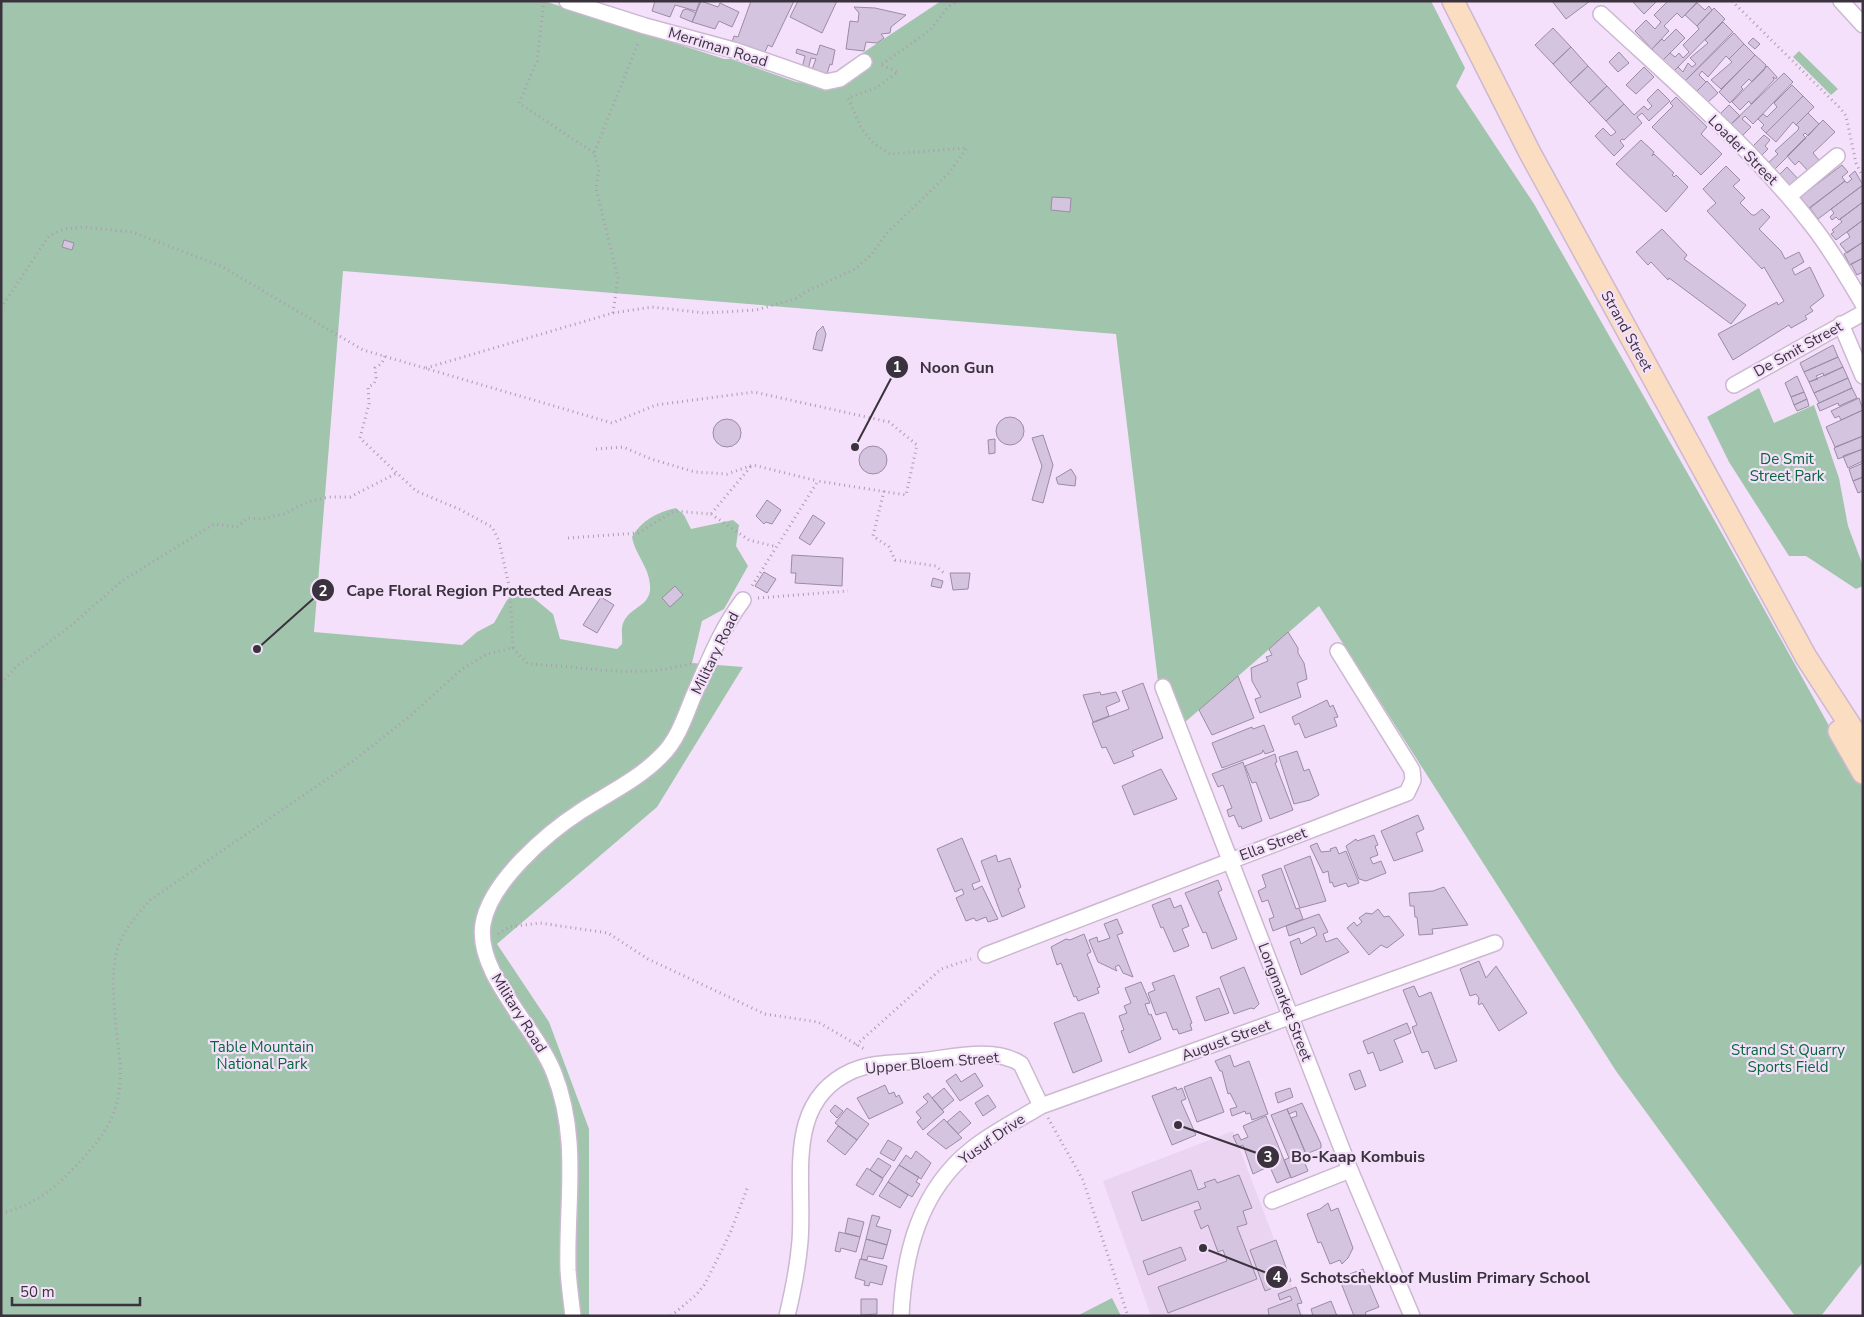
<svg xmlns="http://www.w3.org/2000/svg" width="1864" height="1317" font-family="'Nunito Sans',sans-serif">
	<style>
		.built { fill: #ebd3f2 }
		.green { fill: #a1c4ac }
		.building { fill: #d5c4df; stroke: #9b8ba4 }
		.lines { fill: none; stroke-linecap: round; stroke-linejoin: round }
		.street-casing { stroke: #ccb8d1; stroke-width: 18 }
		.secondary-casing { stroke: #ccb8d1; stroke-width: 24 }
		.path { stroke: #ac9db1; stroke-width: 3; stroke-dasharray: 1 4; stroke-linecap: butt }
		.street { stroke: #fff; stroke-width: 15 }
		.secondary { stroke: #fbddc2; stroke-width: 21 }
		.labels { text-anchor: middle; stroke-width: 4.5; stroke-linejoin: round; paint-order: stroke }
		.street-label { font-size: 15px; fill: #3a323d; stroke: #f4e0fa }
		.park-label { font-size: 15px; fill: #06683a; stroke: #f4e0fa }
		.leader { fill: none; stroke: #3a323d; stroke-width: 2 }
		.callout-dot { fill: #3a323d; stroke: #f4e0fa; stroke-width: 2 }
		.mark-label { font-size: 15px; text-anchor: middle; font-weight: bold; fill: #fff }
		.callout-label { font-size: 16px; text-anchor: middle; font-weight: bold; fill: #3a323d; stroke: #f4e0fa; stroke-width: 4.5; stroke-linejoin: round; paint-order: stroke }
	</style>
	<rect width="100%" height="100%" fill="#f4e0fa"/>
	<path class="built" d="M1233 1131 1303 1316H1151L1103 1181Z"/>
	<path class="green" d="M1 1H544L724 59H731L796 82 825 86 840 68 941 1H1431L1465 68 1456 86 1534 204 1724 537 1863 787V1262L1821 1316H1795L1616 1071 1319 606 1177 729 1160 698 1116 334 343 271 314 632 462 645 477 632 494 623 507 600 519 591 524 590 553 614 560 639 617 649 622 644C623 636 620 629 624 621 632 606 652 606 650 585 649 567 635 554 632 537 641 521 657 512 676 508L684 515 691 529 733 520 739 525 736 546 748 566 724 609 702 621 692 663 743 667 657 807 497 944 549 1022 589 1129V1316H1Z
		M1799 51 1838 89 1831 95 1793 57Z
		M1759 388 1774 423 1814 405 1839 478 1848 526 1863 566V586L1856 589 1806 556H1789L1729 462 1707 417Z
		M1112 1298 1121 1316H1077Z"/>
	<path class="building" d="M655 1H700L696 11 675 5 670 17 652 11Z
		M701 1 718 7 720 3 739 12 732 27 719 21 715 29 692 22Z
		M751 1H794L772 47 768 45 763 56 731 45 734 36 738 37Z
		M798 1H837L822 33 790 17Z
		M1552 1H1590L1566 19Z
		M1632 1H1657L1644 14Z
		M1668 1H1698L1682 18 1677 13 1664 26 1669 31 1652 49 1635 31 1646 20 1655 29 1661 22 1654 15Z
		M1697 3 1705 10 1709 6 1712 10 1697 26 1685 15Z
		M854 7 875 8 906 15 891 27 890 33 881 34 884 38 877 43 866 42 864 51 846 49 850 21 858 22 859 13Z
		M1714 8 1725 19 1674 71 1663 60 1670 53 1675 57 1679 53 1683 58 1689 52 1683 45 1699 29 1697 26Z
		M687 9 696 13 692 22 680 17 683 10Z
		M1723 22 1733 32 1685 81 1674 71 1678 67 1683 72 1688 63 1692 67 1696 64 1690 58 1708 43 1705 40Z
		M1553 28 1571 47 1553 64 1535 45Z
		M1676 29 1685 38 1663 60 1652 49 1662 39 1664 41Z
		M1734 33 1744 44 1729 59 1726 56 1708 77 1702 71 1699 75 1706 82 1696 92 1685 81Z
		M1753 38 1760 44 1755 49 1748 43Z
		M1744 44 1755 55 1721 89 1711 80 1732 62 1729 59Z
		M820 45 835 50 832 65 830 64 826 77 811 72 816 59 811 58 808 70 802 68 805 56 796 53 797 49 817 55Z
		M1571 47 1588 66 1570 83 1553 64Z
		M1619 52 1629 63 1618 72 1609 62Z
		M1755 55 1766 65 1764 70 1752 82 1749 79 1741 87 1743 89 1730 103 1719 92Z
		M1588 66 1607 86 1589 103 1570 83Z
		M1767 66 1777 77 1776 79 1773 77 1774 80 1751 104 1749 101 1740 110 1732 102Z
		M1644 67 1654 77 1636 94 1626 85Z
		M1784 73 1793 82 1753 124 1745 116 1742 119 1751 127 1741 137 1730 125Z
		M1707 81 1718 93 1707 103 1696 92Z
		M1792 85 1803 96 1766 133 1761 128 1764 125 1758 119 1763 114 1767 117 1777 107 1774 103Z
		M1607 86 1624 104 1606 121 1589 103Z
		M1658 89 1670 101 1649 121 1642 113 1637 117 1642 123 1624 140 1622 139 1620 141 1624 146 1614 156 1595 136 1603 128 1611 136 1616 132 1606 121 1624 104 1634 115 1644 106 1648 110 1652 106 1647 100Z
		M1803 96 1814 107 1796 125 1793 122 1776 142 1766 133Z
		M1676 97 1707 127 1701 134 1722 154 1701 175 1652 127 1673 106 1670 103Z
		M1729 105 1740 116 1730 125 1719 115Z
		M1808 113 1819 124 1808 136 1805 133 1803 135 1806 138 1775 169 1768 163 1778 154 1775 151 1798 130 1799 127 1796 125Z
		M1823 120 1835 132 1813 153 1819 160 1808 171 1799 161 1795 165 1787 156Z
		M1764 135 1770 140 1765 146 1768 149 1761 156 1752 147Z
		M1641 140 1654 152 1652 156 1654 154 1674 173 1672 175 1674 177 1676 175 1688 187 1666 212 1616 164Z
		M1842 165 1848 172 1842 177 1845 181 1809 208 1800 197Z
		M1726 166 1740 180 1733 186 1745 198 1740 203 1752 215H1755L1762 209 1770 217 1759 229 1781 251 1785 259 1799 252 1804 262 1792 269 1795 275 1810 267 1824 296 1810 307 1813 311 1805 316 1807 319 1791 328 1789 325 1733 360 1718 334 1777 302 1778 305 1784 301 1764 267 1762 269 1707 211 1716 203 1703 189Z
		M1787 167 1798 179 1790 186 1779 175Z
		M1855 171 1863 185 1818 219 1810 208 1845 181 1847 183 1852 179 1849 176Z
		M1863 185V202L1839 220 1836 217 1832 220 1830 217 1834 213 1831 209Z
		M1052 197 1071 198 1070 212 1051 210Z
		M1863 202V220L1836 240 1831 234 1834 232 1832 230 1842 222 1840 219Z
		M1863 220V242L1847 253 1840 244 1850 237 1847 232Z
		M1662 229 1687 255 1684 259 1746 305 1731 324 1669 278 1668 280 1651 262 1648 265 1636 252Z
		M64 240 74 243 72 250 62 247Z
		M1863 242V258L1850 265 1844 254Z
		M1863 258V272L1857 275 1851 264Z
		M823 326 826 334 822 351 813 349 817 332Z
		M1833 345 1838 357 1804 372 1800 363Z
		M1838 357 1843 367 1824 376 1823 373 1816 376 1818 379 1809 382 1804 372Z
		M1843 367 1848 378 1814 393 1809 382Z
		M1797 376 1804 392 1791 397 1785 383Z
		M1848 378 1852 388 1819 403 1814 393Z
		M1852 388 1857 398 1839 406 1838 403 1820 411 1817 404Z
		M1804 392 1807 399 1794 405 1791 397Z
		M1859 398 1863 410 1841 420 1839 416 1835 418 1831 411Z
		M1807 399 1809 406 1797 411 1794 405Z
		M1863 410V436L1835 447 1826 427Z
		M996 431a14 14 0 1 1 28 0a14 14 0 1 1-28 0Z
		M713 433a14 14 0 1 1 28 0a14 14 0 1 1-28 0Z
		M1043 435 1053 465 1043 503 1032 500 1042 466 1032 438Z
		M1863 436V449L1838 459 1834 448Z
		M995 439V453L989 454 988 440Z
		M859 460a14 14 0 1 1 28 0a14 14 0 1 1-28 0Z
		M1863 449V461L1848 468 1843 456Z
		M1863 463V477L1853 481 1849 469Z
		M1071 469 1076 477 1075 486 1058 484 1056 478Z
		M1863 477V491L1858 493 1853 481Z
		M767 500 781 510 772 524 766 522 764 524 756 516Z
		M813 515 825 523 810 545 799 538Z
		M792 555 843 558 842 586 795 583 796 573H791Z
		M764 572 776 579 767 593 755 586Z
		M950 573H970L968 589 953 590Z
		M933 578 943 581 941 588 931 586Z
		M675 586 683 595 670 607 662 598Z
		M601 597 614 605 597 633 583 625Z
		M1288 632 1298 648V653L1304 663 1307 679 1297 683 1301 697 1260 713 1255 699 1261 697 1252 681 1251 668 1268 661 1266 657 1272 655 1269 649Z
		M1238 676 1254 718 1212 735 1199 710Z
		M1143 683 1163 738 1132 751 1134 756 1114 764 1106 747 1102 748 1092 723 1129 709 1122 691Z
		M1100 692 1101 695 1116 692 1120 701 1106 707 1109 716 1093 722 1083 695Z
		M1327 700 1330 707 1333 705 1338 717 1334 718 1337 726 1305 738 1299 723 1295 725 1292 717Z
		M1264 725 1274 751 1265 754 1263 750 1262 753 1222 768 1212 743 1252 727 1253 729Z
		M1297 751 1304 771 1309 769 1319 795 1310 800 1294 804 1279 757Z
		M1275 754 1277 762 1275 763 1293 810 1270 819 1256 782 1252 783 1245 766Z
		M1243 762 1262 821 1242 829 1241 826 1239 827 1234 815 1229 817 1227 810 1232 808 1223 785 1218 787 1212 774Z
		M1161 769 1177 799 1134 815 1122 786Z
		M1418 815 1424 829 1416 833 1423 851 1394 861 1381 831Z
		M1374 835 1378 845 1375 846 1378 855 1370 858 1373 864 1381 861 1386 873 1366 881 1359 879 1346 846 1356 839 1357 841Z
		M962 838 980 881 972 884 974 890 982 886 998 919 988 922 986 917 976 921 974 918 966 921 956 898 964 894 962 889 955 892 937 849Z
		M1317 843 1321 852 1331 851 1330 849 1336 847 1339 854 1346 851 1359 883 1348 887 1346 883 1334 887 1332 882 1330 883 1328 871 1323 873 1310 846Z
		M996 855 998 862 1010 858 1021 887 1018 889 1025 907 1002 917 981 861Z
		M1310 856 1326 901 1300 908 1284 866Z
		M1281 868 1296 909 1299 908 1303 919 1273 931 1269 919 1274 917 1268 900 1262 902 1258 891 1266 887 1262 875Z
		M1218 880 1222 890 1218 892 1237 939 1212 949 1206 932 1203 933 1185 893Z
		M1444 887 1468 925 1432 929 1433 934 1419 935 1417 917H1415L1414 906H1410L1409 893 1433 891Z
		M1170 898 1174 908 1181 905 1189 926 1182 929 1189 946 1174 952 1163 927 1161 928 1152 905Z
		M1378 909 1384 917 1389 916 1404 935 1387 948 1381 945 1369 955 1347 928 1354 922 1357 926 1362 922 1359 918 1366 913 1372 914Z
		M1319 914 1328 932 1323 934 1326 942 1337 938 1349 952 1301 975 1290 942 1299 938 1301 944 1317 935 1314 927 1289 936 1286 926Z
		M1117 919 1123 933 1117 935 1133 977 1123 973 1119 965 1115 967 1117 971 1098 962 1089 940 1097 937 1098 942 1110 938 1104 924Z
		M1084 934 1091 952 1087 954 1100 987 1097 988 1099 993 1078 1001 1076 996 1074 997 1061 963 1057 965 1051 947 1066 939 1070 940Z
		M1479 961 1486 978 1496 966 1527 1013 1499 1031 1482 1003 1479 1005 1478 1003 1479 998 1476 994 1470 996 1460 969Z
		M1244 967 1259 1004 1254 1009 1251 1008 1234 1014 1220 977Z
		M1174 975 1192 1023 1190 1024 1192 1030 1179 1034 1177 1029 1173 1030 1166 1012 1156 1015 1148 993 1155 990 1152 983Z
		M1141 982 1150 1003 1145 1004 1149 1015 1151 1014 1161 1039 1129 1053 1121 1031 1124 1030 1119 1016 1127 1013 1124 1006 1131 1003 1125 988Z
		M1414 986 1419 997 1431 992 1457 1061 1435 1069 1428 1051 1422 1053 1412 1027 1417 1025 1403 990Z
		M1219 988 1229 1013 1205 1021 1196 997Z
		M1079 1013H1084L1102 1061 1073 1073 1054 1023Z
		M1407 1023 1411 1033 1394 1040 1403 1062 1380 1071 1373 1052 1368 1054 1363 1041Z
		M1230 1055 1234 1067 1249 1061 1268 1114 1252 1120 1250 1113 1246 1114 1245 1111 1232 1116 1230 1109 1237 1107 1230 1093 1228 1094 1222 1071H1220L1215 1061Z
		M1360 1070 1366 1086 1355 1090 1349 1074Z
		M975 1073 983 1086 960 1101 946 1081 956 1074 961 1082Z
		M1211 1077 1224 1112 1197 1122 1184 1087Z
		M885 1085 889 1094 894 1092 896 1097 899 1095 903 1103 869 1119 857 1098Z
		M1176 1087 1177 1090 1182 1088 1186 1099 1181 1101 1196 1135 1172 1145 1152 1096Z
		M944 1088 954 1100 942 1110 932 1098Z
		M1290 1088 1293 1097 1278 1103 1275 1093Z
		M928 1093 944 1112 923 1130 917 1122 921 1118 916 1112 928 1102 923 1097Z
		M988 1095 996 1107 983 1116 975 1103Z
		M1302 1103 1321 1144V1148L1306 1154 1291 1118 1297 1116 1296 1111 1289 1114 1287 1109Z
		M835 1105 843 1111 837 1118 830 1111Z
		M847 1108 869 1124 857 1140 835 1123Z
		M1287 1109 1306 1154 1302 1156 1308 1171 1291 1178 1284 1160 1289 1158 1271 1115Z
		M960 1111 971 1123 958 1134 947 1122Z
		M1266 1116 1291 1177 1277 1183 1270 1167 1274 1164 1253 1174 1243 1145 1238 1147 1233 1136 1238 1134 1241 1140 1248 1137 1243 1126Z
		M944 1119 962 1138 946 1149 927 1134Z
		M838 1126 857 1140 845 1155 827 1141Z
		M888 1140 902 1148 894 1161 880 1153Z
		M916 1151 931 1163 921 1179 899 1165 906 1155 911 1159Z
		M878 1158 891 1166 883 1178 870 1170Z
		M899 1165 919 1177 916 1182 920 1184 912 1197 888 1182Z
		M867 1168 883 1179 873 1195 856 1185Z
		M1191 1170 1198 1190 1206 1187 1204 1183 1215 1179 1217 1183 1239 1175 1252 1208 1243 1211 1247 1224 1237 1227 1257 1279 1168 1313 1158 1287 1227 1261 1223 1250 1218 1252 1208 1225 1201 1229 1194 1211 1201 1209 1198 1201 1142 1221 1132 1192Z
		M888 1182 908 1195 900 1208 879 1196Z
		M1328 1203 1331 1211 1338 1208 1353 1248 1348 1258 1342 1264 1340 1260 1330 1264 1321 1242 1318 1243 1307 1214 1320 1209Z
		M872 1215 880 1217 876 1226 891 1230 887 1245 866 1239Z
		M848 1218 864 1222 860 1237 845 1233Z
		M839 1232 860 1237 856 1252 841 1248 840 1252 835 1251Z
		M866 1239 887 1245 883 1259 868 1256 867 1260 861 1259Z
		M1276 1240 1291 1281 1265 1291 1250 1250Z
		M1181 1247 1186 1260 1148 1275 1143 1261Z
		M860 1259 887 1266 882 1285 870 1282 869 1286 864 1285 865 1281 855 1278Z
		M1363 1269 1379 1307 1366 1312 1365 1316H1354L1339 1278Z
		M1296 1287 1302 1303 1297 1304 1301 1316H1269L1268 1309 1292 1300 1290 1296 1280 1300 1278 1294Z
		M861 1299H877V1314L861 1315Z
		M1331 1301 1337 1316H1313L1311 1309Z"/>
	<g class="lines">
		<g class="street-casing">
			<path id="street" d="M567 1 645 26 737 51 826 82 840 79 864 62
				M1841 1 1863 25
				M1601 14C1671 79 1753 149 1811 224 1831 249 1847 277 1863 304
				M1789 196 1837 156
				M1841 324 1863 376
				M1734 385 1863 313
				M1163 687 1350 1170 1412 1316
				M986 955 1407 793 1413 780 1412 770 1338 651
				M1272 1201 1350 1170
				M573 1316C571 1300 569 1285 568 1270 566 1202 580 1139 554 1073 536 1027 475 973 483 924 490 882 547 833 581 811 607 794 639 779 661 756 677 741 685 717 693 697 708 663 721 629 743 600
				M787 1316C793 1291 798 1266 800 1241 805 1180 783 1102 852 1071 872 1062 899 1063 920 1061 951 1058 993 1046 1021 1064L1041 1106
				M901 1316C904 1252 920 1190 972 1149 993 1132 1018 1120 1041 1106L1495 943"/>
		</g>
		<g class="secondary-casing">
			<path id="secondary" d="M1453 1 1530 153 1806 657 1863 745
				M1839 731 1863 773"/>
		</g>
		<path class="path" d="M544 1 537 61 519 103 594 153
			M1732 1 1841 109 1846 116 1856 163 1863 177
			M882 64 929 31 948 7 957 1
			M1 308 49 236 64 229 83 227 132 232 221 266 363 350 612 423 656 405 754 392 889 422 917 445 906 495 818 481 750 589
			M613 313 652 307 705 313 756 310 795 299 805 292 855 269 872 254 886 234 949 173 967 148 890 154 873 143 861 128 848 98 876 88 898 72 879 64
			M426 368 613 313 618 278 596 188 599 170 594 153 639 41
			M596 449 623 447 651 459 695 472 727 474 753 465 818 481
			M884 491 873 536 889 547 895 560 936 566 945 574
			M711 514 749 540 777 547
			M568 538 638 533 674 511 711 514 752 465
			M758 598 848 591
			M513 648 528 664C584 666 638 680 692 663
			M1 683 16 667 73 624 122 581 214 524 237 527 248 518 261 519 284 514 307 502 328 497H350L397 473
			M498 934 509 927 540 923 608 933 648 959 765 1014 818 1022 866 1050
			M856 1045 941 969 971 959
			M1048 1118 1083 1180 1128 1316
			M1 1213C32 1206 52 1191 74 1168 89 1152 109 1130 115 1109 122 1088 121 1067 118 1045 115 1014 109 978 118 947 124 929 138 914 150 900L352 762 410 716 462 669 487 654 513 648 510 590 499 541 492 527 459 509 416 491 360 438 369 404 368 387 374 384 376 378 375 368 382 363 385 356
			M671 1316 696 1295 705 1284 731 1231 748 1186"/>
		<use href="#street" class="street"/>
		<use href="#secondary" class="secondary"/>
	</g>
	<g class="labels">
		<g class="street-label">
			<text transform="translate(718 47) rotate(17)" y="5">Merriman Road</text>
			<text transform="translate(1743 150) rotate(45)" y="5">Loader Street</text>
			<text transform="translate(1627 331) rotate(61)" y="5">Strand Street</text>
			<text transform="translate(1798 349) rotate(-29)" y="5">De Smit Street</text>
			<text transform="translate(715 653) rotate(-64)" y="5">Military Road</text>
			<text transform="translate(1273 844) rotate(-20)" y="5">Ella Street</text>
			<text transform="translate(1285 1002) rotate(69)" y="5">Longmarket Street</text>
			<text transform="translate(519 1013) rotate(58)" y="5">Military Road</text>
			<text transform="translate(1226 1040) rotate(-20)" y="5">August Street</text>
			<text transform="translate(932 1063) rotate(-5)" y="5">Upper Bloem Street</text>
			<text transform="translate(992 1139) rotate(-35)" y="5">Yusuf Drive</text>
		</g>
		<g class="park-label">
			<text x="1787" y="464">De Smit<tspan x="1787" dy="17">Street Park</tspan></text>
			<text x="262" y="1052">Table Mountain<tspan x="262" dy="17">National Park</tspan></text>
			<text x="1788" y="1055">Strand St Quarry<tspan x="1788" dy="17">Sports Field</tspan></text>
		</g>
	</g>
	<path class="leader" d="M855 447L897 367M257 649L323 590M1178 1125L1268 1157M1203 1248L1277 1277"/>
	<g class="callout-dot">
		<circle cx="855" cy="447" r="5"/>
		<circle cx="257" cy="649" r="5"/>
		<circle cx="1178" cy="1125" r="5"/>
		<circle cx="1203" cy="1248" r="5"/>
		<circle cx="897" cy="367" r="12"/>
		<circle cx="323" cy="590" r="12"/>
		<circle cx="1268" cy="1157" r="12"/>
		<circle cx="1277" cy="1277" r="12"/>
	</g>
	<g class="mark-label">
		<text x="897" y="372">1</text>
		<text x="323" y="596">2</text>
		<text x="1268" y="1162">3</text>
		<text x="1277" y="1282">4</text>
	</g>
	<g class="callout-label">
		<text x="957" y="373">Noon Gun</text>
		<text x="479" y="596">Cape Floral Region Protected Areas</text>
		<text x="1358" y="1162">Bo-Kaap Kombuis</text>
		<text x="1445" y="1283">Schotschekloof Muslim Primary School</text>
	</g>
	<rect width="1864" height="1317" fill="none" stroke="#3a323d" stroke-width="5"/>
	<path d="M12 1297v8h128v-8" fill="none" stroke="#3a323d" stroke-width="2.5"/>
	<text x="20" y="1297" font-size="15" fill="#3a323d" stroke="#f4e0fa" stroke-width="4" paint-order="stroke">50 m</text>
</svg>
